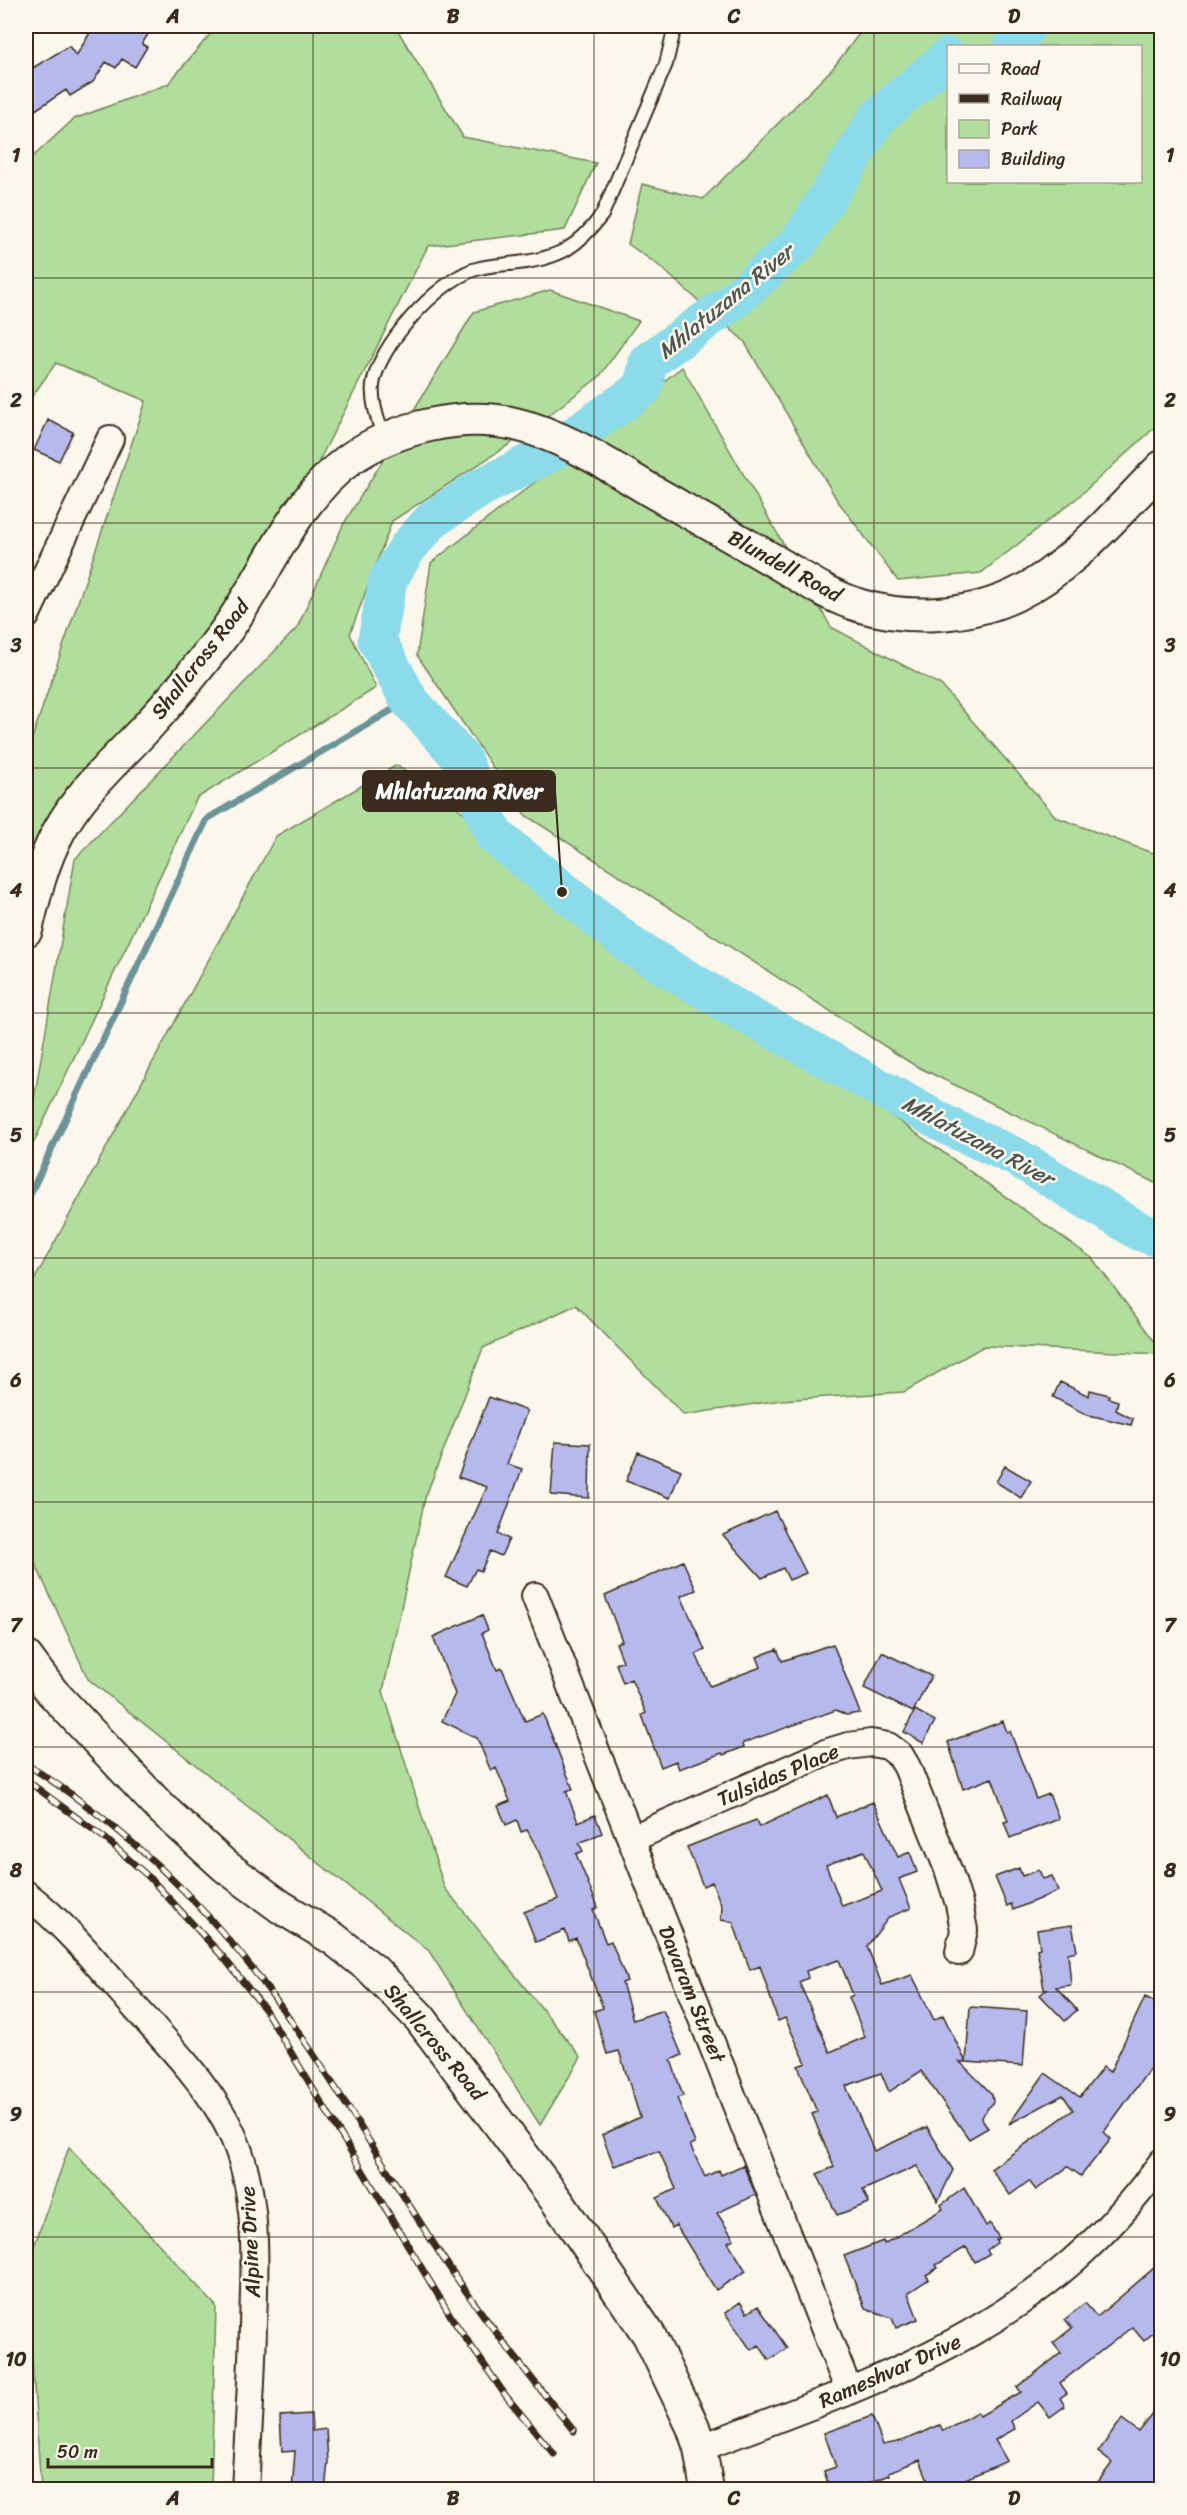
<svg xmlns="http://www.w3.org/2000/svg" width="1187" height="2515" font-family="Sriracha,sans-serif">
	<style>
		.green { fill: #b1de9c; stroke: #76845d; stroke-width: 1.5; fill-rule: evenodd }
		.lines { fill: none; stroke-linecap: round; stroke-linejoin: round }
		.stream { stroke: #6c9498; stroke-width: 7 }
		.river { stroke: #8cdbea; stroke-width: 39 }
		.building { fill: #b5b9eb; stroke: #3b2a1e; stroke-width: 1.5; fill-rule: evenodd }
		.service-casing { stroke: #3b2a1e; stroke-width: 16 }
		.minor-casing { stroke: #3b2a1e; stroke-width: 30 }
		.tertiary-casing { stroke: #3b2a1e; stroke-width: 36 }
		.service { stroke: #fbf7ec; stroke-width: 12 }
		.minor { stroke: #fbf7ec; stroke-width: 26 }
		.tertiary { stroke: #fbf7ec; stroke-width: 32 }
		.rail-casing { stroke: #3b2a1e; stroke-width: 7 }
		.rail { stroke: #fbf7ec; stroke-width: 4.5; stroke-dasharray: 14; stroke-linecap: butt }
		.grid { fill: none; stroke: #3b2a1e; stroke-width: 1.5; stroke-opacity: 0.55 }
		.labels { text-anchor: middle; stroke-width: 5; stroke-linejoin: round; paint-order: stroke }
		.street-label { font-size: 21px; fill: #3b2a1e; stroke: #fbf7ec }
		.water-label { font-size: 22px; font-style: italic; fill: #4f5651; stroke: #fbf7ec }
		.leader { fill: none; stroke: #3b2a1e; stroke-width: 2 }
		.callout-dot { fill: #3b2a1e; stroke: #fbf7ec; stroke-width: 2 }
		.callout { fill: #3b2a1e; stroke: #3b2a1e; stroke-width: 2 }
		.callout-label { font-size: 22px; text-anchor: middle; font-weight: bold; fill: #fff }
		.neatline { fill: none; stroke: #3b2a1e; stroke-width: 2 }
		.grid-label { font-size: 20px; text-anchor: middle; font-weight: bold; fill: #3b2a1e }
	</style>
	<rect width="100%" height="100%" fill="#fbf7ec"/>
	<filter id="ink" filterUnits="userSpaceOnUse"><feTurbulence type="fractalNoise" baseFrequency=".0167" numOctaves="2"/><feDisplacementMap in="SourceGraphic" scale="12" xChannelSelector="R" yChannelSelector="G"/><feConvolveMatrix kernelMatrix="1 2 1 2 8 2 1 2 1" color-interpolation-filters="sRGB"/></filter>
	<g filter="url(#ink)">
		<path class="green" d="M217 26H395L463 137 596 163 565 230 428 246 312 475 180 683 37 838 26 889V756L146 401 56 363 26 405V163L74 119 168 84Z
			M865 26H1161V422L1077 498 981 573 898 581 837 500 744 341 658 265 628 244 642 184 703 199 833 68ZM948 46H1140V182H948Z
			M550 290 639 321 599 377 513 442 392 521 350 634 376 688 197 798 26 1159V1146L75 859 297 628 343 525 474 312Z
			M682 367 831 627 941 685 1056 817 1152 853 1161 849V1186L914 1065 525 815 417 655 431 563Z
			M397 765 1092 1258 1161 1350V1354L984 1346 904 1392 781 1400 684 1415 576 1305 483 1348 425 1498 383 1691 444 1887 581 2057 540 2125 429 1951 88 1679 26 1543V1295L276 836Z
			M69 2147 216 2306 211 2489H41L26 2269Z"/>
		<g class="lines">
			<path class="stream" d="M26 1203 207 819 409 700"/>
			<path class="river" d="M1013 46 1027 26
				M948 57 877 118 799 242 734 300 648 362 643 388 553 451 482 487 433 519 408 547 388 580 377 640 409 700 462 759 494 835 633 947 742 1012 950 1127 1016 1157 1139 1231 1162 1239"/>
		</g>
		<path class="building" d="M94 26H153L142 44 147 47 135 67 122 59 116 68 106 62 93 82 70 96 66 90 26 116V72L69 46 76 56Z
			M48 420 73 432 59 461 34 450Z
			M1060 1382 1089 1396 1090 1390 1109 1395 1108 1398 1118 1401 1116 1410 1133 1419 1131 1425 1085 1414 1053 1397Z
			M489 1397 527 1411 507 1464 522 1469 498 1534 509 1539 501 1556 490 1551 481 1571 476 1569 467 1586 446 1577 487 1487 458 1477Z
			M555 1442 590 1444 589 1498 551 1495Z
			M638 1452 681 1470 670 1498 626 1481Z
			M1005 1466 1031 1481 1021 1498 996 1482Z
			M775 1511 806 1573 789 1580 783 1568 762 1578 723 1535Z
			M683 1561 696 1590 681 1596 705 1650 696 1654 710 1686 761 1667 757 1657 777 1649 782 1661 833 1644 860 1713 846 1715 836 1710 743 1743 744 1747 723 1755 722 1753 679 1769 676 1761 661 1767 642 1715 646 1713 631 1679 623 1683 616 1664 623 1661 616 1643 622 1641 605 1596Z
			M482 1615 488 1630 482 1633 497 1670 502 1668 525 1721 543 1714 573 1789 566 1791 578 1822 595 1815 602 1833 579 1843 583 1851 576 1854 598 1907 593 1910 606 1943 611 1941 627 1981 622 1983 633 2020 663 2010 682 2055 671 2060 683 2096 677 2098 695 2143 690 2145 705 2177 719 2170 721 2175 743 2165 756 2195 717 2213 734 2239 728 2242 746 2271 716 2290 676 2225 671 2228 657 2198 676 2189 659 2151 614 2166 602 2135 640 2117 619 2051 607 2054 594 2011 603 2008 576 1938 569 1941 565 1930 536 1942 524 1912 558 1899 538 1850 527 1830 521 1832 517 1820 506 1825 498 1806 510 1801 496 1768 491 1771 477 1738 442 1721 455 1694 433 1637Z
			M882 1652 931 1676 913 1712 864 1688Z
			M915 1710 935 1721 923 1743 904 1732Z
			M1003 1721 1007 1732 1010 1731 1036 1799 1049 1794 1059 1819 1010 1838 1004 1822 1008 1821 992 1778 963 1789 948 1742Z
			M828 1795 836 1817 873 1802 898 1857 910 1852 917 1872 899 1879 911 1908 889 1917 867 1946 882 1985 912 1975 934 2020 943 2015 966 2062H960L992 2094 993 2102 981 2117 988 2128 969 2139 921 2071 889 2092 881 2073 846 2086 874 2151 927 2127 953 2170 938 2201 917 2166 863 2190 869 2203 837 2215 817 2174 834 2167 812 2114 817 2112 798 2066 806 2063 785 2018 778 2021 760 1966 750 1970 733 1922 721 1920 722 1907 712 1882 703 1886 687 1847 756 1820 759 1827ZM864 1851 882 1891 842 1906 826 1865ZM839 1960 853 1995 849 1997 865 2037 830 2052 799 1982 808 1978 806 1971Z
			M1019 1868 1022 1876 1039 1870 1043 1879 1052 1876 1058 1891 1013 1910 1011 1904 1007 1906 995 1877Z
			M1072 1925 1077 1951 1068 1953 1071 1985 1056 1987 1077 2010 1065 2021 1040 1995 1047 1989H1044L1037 1949 1040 1948 1037 1930Z
			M1145 1997 1161 2005V2067L1154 2063 1104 2132 1111 2139 1081 2176 1068 2167 1036 2190 1029 2181 1010 2195 991 2169 1073 2110 1063 2095 1009 2124 1045 2073 1080 2097 1103 2067 1110 2072Z
			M970 2007 1027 2011 1023 2066 966 2062Z
			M964 2188 986 2226 990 2223 999 2238 996 2240 997 2243 987 2250 989 2254 975 2262 966 2247 936 2265 938 2268 926 2275 929 2279 908 2293 918 2319 896 2328 892 2318 865 2308 844 2256 883 2241 884 2244 943 2209 941 2205Z
			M1161 2262V2326L1144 2341 1132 2327 1060 2383 1067 2393 1060 2398 1065 2406 1050 2417 1038 2402 1011 2421 1015 2429 995 2440 1007 2461 940 2490H932L920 2460 889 2472 890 2475 850 2490H830L824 2471 836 2467 824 2433 872 2416 883 2445 902 2441 940 2425 943 2431 977 2412 980 2416 1021 2392 1017 2387 1061 2353 1053 2343 1072 2328 1065 2319 1085 2303 1097 2317Z
			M740 2302 747 2313 758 2306 787 2348 769 2360 759 2345 751 2350 725 2313Z
			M1161 2404V2490H1092L1112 2463 1098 2452 1122 2419 1139 2432Z
			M311 2414 312 2431 326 2429 328 2462 325 2490H292L295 2451 282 2452 280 2416Z"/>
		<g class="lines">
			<g class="service-casing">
				<path id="service" d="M384 439C379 422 371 403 373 385 378 346 436 283 473 270 487 265 503 265 518 263 559 258 577 248 602 215L666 64 675 26"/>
			</g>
			<g class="minor-casing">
				<path id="minor" d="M26 616 110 439
					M535 1596 849 2391
					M631 1839 825 1753 848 1746 871 1743 888 1746 900 1755 907 1767 949 1872 959 1904 964 1930 959 1952
					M26 1894C66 1925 99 1966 133 2005 165 2041 200 2076 224 2118 260 2181 255 2256 253 2326 252 2381 248 2435 245 2490
					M700 2448C884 2378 1041 2330 1162 2162"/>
			</g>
			<g class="tertiary-casing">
				<path id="tertiary" d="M26 930C34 897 42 862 59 831 80 792 116 760 146 728 174 698 199 667 223 635 265 579 292 501 350 459 396 427 461 412 515 424 563 435 608 465 650 490 694 515 737 539 781 565 806 580 831 597 861 606 909 620 969 617 1015 595 1073 567 1117 512 1162 467
					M26 1657 52 1692 160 1807 225 1866 281 1907 334 1939 373 1970 420 2018 557 2201 649 2335 693 2427 700 2448 707 2490"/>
			</g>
			<use href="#service" class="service"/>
			<use href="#minor" class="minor"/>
			<use href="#tertiary" class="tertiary"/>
			<g class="rail-casing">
				<path id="rail" d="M26 1764C119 1822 202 1900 267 1988 331 2074 384 2168 443 2258 483 2318 528 2375 574 2431
					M26 1780 106 1839 150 1878 224 1958 264 2008 455 2323 506 2396 554 2454"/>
			</g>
			<use href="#rail" class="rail"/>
		</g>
	</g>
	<path class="grid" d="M313 26V2490M594 26V2490M874 26V2490M26 278H1162M26 523H1162M26 768H1162M26 1013H1162M26 1258H1162M26 1502H1162M26 1747H1162M26 1992H1162M26 2237H1162"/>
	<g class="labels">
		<g class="street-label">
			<text transform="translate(785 566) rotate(29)" y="7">Blundell Road</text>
			<text transform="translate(200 659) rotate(-52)" y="7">Shallcross Road</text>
			<text transform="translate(778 1775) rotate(-23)" y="7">Tulsidas Place</text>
			<text transform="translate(692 1994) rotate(68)" y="7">Davaram Street</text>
			<text transform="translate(435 2042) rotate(50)" y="7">Shallcross Road</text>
			<text transform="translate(250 2242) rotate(-93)" y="7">Alpine Drive</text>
			<text transform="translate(890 2371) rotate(-24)" y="7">Rameshvar Drive</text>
		</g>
		<g class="water-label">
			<text transform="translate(725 301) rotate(-39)" y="8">Mhlatuzana River</text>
			<text transform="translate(978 1140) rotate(28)" y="8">Mhlatuzana River</text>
		</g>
	</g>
	<path class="leader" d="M562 892L555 791"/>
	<circle class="callout-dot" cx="562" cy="892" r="6"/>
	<rect class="callout" x="363" y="771" width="192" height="40" rx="6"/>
	<g class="callout-label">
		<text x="459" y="799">Mhlatuzana River</text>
	</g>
	<rect width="1187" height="2515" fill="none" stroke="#fbf7ec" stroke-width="66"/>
	<rect x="947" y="45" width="195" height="138" fill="#fbf7ec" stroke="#aea59a" stroke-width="1.5"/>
	<rect x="959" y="64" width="30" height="9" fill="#fbf7ec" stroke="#aea59a" stroke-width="1.5"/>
	<text x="1001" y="75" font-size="18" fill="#3b2a1e">Road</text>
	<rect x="959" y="94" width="30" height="9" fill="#3b2a1e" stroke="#aea59a" stroke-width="1.5"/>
	<text x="1001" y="105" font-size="18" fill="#3b2a1e">Railway</text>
	<rect x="959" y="120" width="30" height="18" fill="#b1de9c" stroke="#aea59a" stroke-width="1.5"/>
	<text x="1001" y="135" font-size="18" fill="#3b2a1e">Park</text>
	<rect x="959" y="150" width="30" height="18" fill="#b5b9eb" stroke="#aea59a" stroke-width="1.5"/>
	<text x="1001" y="165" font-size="18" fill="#3b2a1e">Building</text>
	<path d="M48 2458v9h164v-9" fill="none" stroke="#3b2a1e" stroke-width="3"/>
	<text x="57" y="2458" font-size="18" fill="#3b2a1e" stroke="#fbf7ec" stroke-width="4.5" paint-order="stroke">50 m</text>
	<rect x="33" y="33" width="1121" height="2449" class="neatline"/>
	<g class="grid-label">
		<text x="173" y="23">A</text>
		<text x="453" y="23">B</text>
		<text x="734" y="23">C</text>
		<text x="1014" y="23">D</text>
		<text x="16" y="162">1</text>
		<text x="1170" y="162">1</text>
		<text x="16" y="407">2</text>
		<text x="1170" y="407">2</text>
		<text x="16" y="652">3</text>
		<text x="1170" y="652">3</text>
		<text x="16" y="897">4</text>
		<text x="1170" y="897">4</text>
		<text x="16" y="1142">5</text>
		<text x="1170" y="1142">5</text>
		<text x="16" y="1387">6</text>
		<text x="1170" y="1387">6</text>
		<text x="16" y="1632">7</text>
		<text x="1170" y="1632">7</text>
		<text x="16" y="1877">8</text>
		<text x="1170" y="1877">8</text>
		<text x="16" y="2121">9</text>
		<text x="1170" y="2121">9</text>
		<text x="16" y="2366">10</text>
		<text x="1170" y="2366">10</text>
		<text x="173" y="2505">A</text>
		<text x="453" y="2505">B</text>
		<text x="734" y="2505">C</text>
		<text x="1014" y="2505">D</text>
	</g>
</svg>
